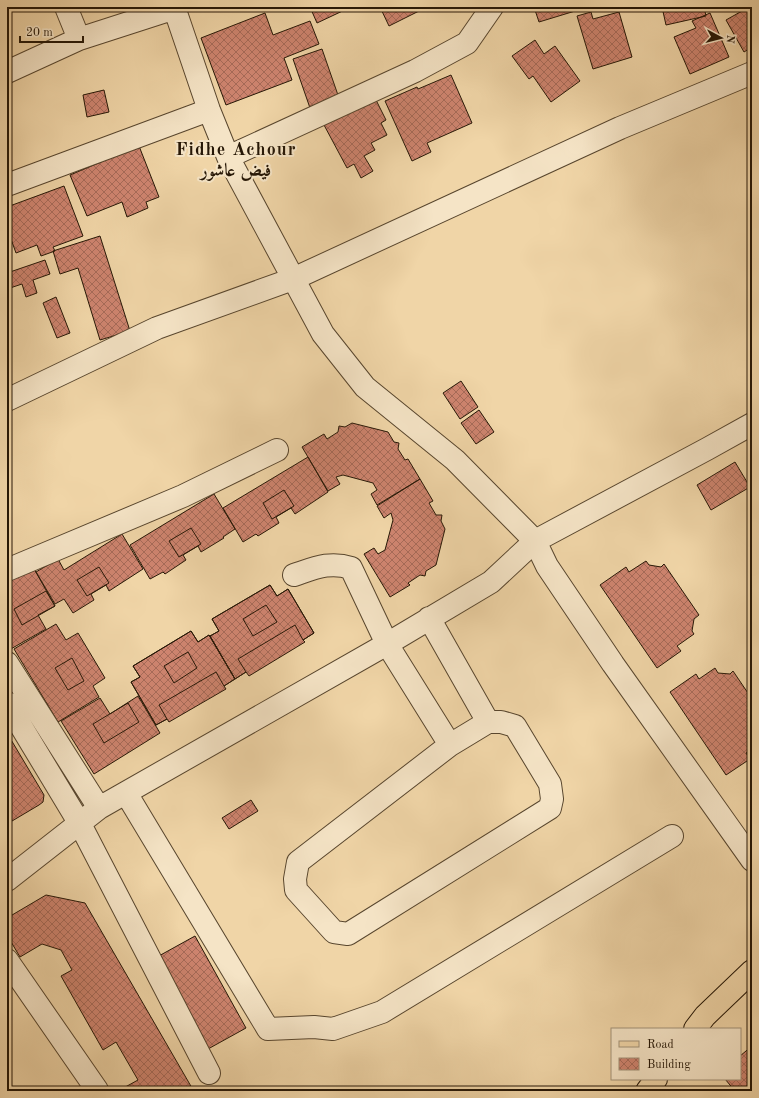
<svg xmlns="http://www.w3.org/2000/svg" width="759" height="1098" font-family="'Old Standard TT',Amiri,serif">
	<style>
		.building { fill: url(#building-cross-hatch); stroke: #261706 }
		.lines { fill: none; stroke-linecap: round; stroke-linejoin: round }
		.minor-casing { stroke: #58462e; stroke-width: 24 }
		.major-casing { stroke: #261706; stroke-width: 24 }
		.minor { stroke: #f5e4c6; stroke-width: 22 }
		.major { stroke: #f0d5a7; stroke-width: 22 }
		.labels { text-anchor: middle; stroke-width: 4; stroke-linejoin: round; paint-order: stroke }
		.district-label { font-size: 18px; font-weight: bold; letter-spacing: 1px; fill: #261706; stroke: #f5e4c6 }
	</style>
	<defs>
		<pattern id="building-cross-hatch" width="8" height="8" patternUnits="userSpaceOnUse"><rect width="8" height="8" fill="#ce846f"/><path d="M0 0l8 8M0 8l8-8" fill="none" stroke="#a76b59"/></pattern>
	</defs>
	<rect width="100%" height="100%" fill="#f0d5a7"/>
	<filter id="stains"><feTurbulence type="fractalNoise" baseFrequency=".005" numOctaves="4"/><feColorMatrix values="0 0 0 0 .2 0 0 0 0 .09 0 0 0 0 .02 0 0 0 .5 -.17"/></filter>
	<radialGradient id="worn" r=".72"><stop offset=".6" stop-color="#630" stop-opacity="0"/><stop offset="1" stop-color="#630" stop-opacity=".3"/></radialGradient>
	<path class="building" d="M310 7H351L317 23Z
		M380 7H427L389 26Z
		M534 7H584L585 8 539 22Z
		M662 7H704L706 16 666 25Z
		M749 7H752V47L744 52 726 20Z
		M591 12 593 19 619 12 632 57 593 69 577 16Z
		M265 13 273 35 310 21 319 44 284 58 292 80 226 105 201 38Z
		M710 13 729 57 690 74 674 37 696 28 692 21Z
		M535 40 544 54 555 46 580 81 551 102 533 76 529 79 512 56Z
		M322 49 339 98 310 108 293 59Z
		M451 75 472 123 427 143 431 152 412 161 385 101 417 87 418 89Z
		M104 90 109 112 87 117 83 95Z
		M375 98 386 120 381 123 387 135 371 143 375 150 364 156 373 171 361 178 354 164 347 168 324 125Z
		M139 146 159 197 146 202 148 208 127 217 122 202 87 216 70 175Z
		M64 186 83 236 53 247 55 251 41 256 37 245 16 253 7 228V207Z
		M100 236 130 331 100 340 78 268 60 274 53 251Z
		M45 260 50 274 33 280 37 293 26 297 22 284 7 289V273Z
		M56 297 70 333 57 338 43 303Z
		M461 381 478 407 460 419 443 393Z
		M479 410 494 432 476 444 461 423Z
		M352 423 388 432 394 442 399 443 398 449 405 460 408 459 420 479 377 505 371 494 377 490 373 483 343 475 336 477 340 484 328 491 302 447 324 434 327 439 338 432 339 426 345 427Z
		M308 457 328 492 295 514 291 508 276 517 279 523 258 536 256 534 243 542 223 508Z
		M735 462 750 487 711 510 697 485Z
		M420 479 433 501 429 503 436 515H442L441 521 445 529 436 565 426 571 425 576 420 575 408 583 410 585 390 597 364 554 374 548 378 554 385 550 393 520 391 513 384 518 377 506Z
		M284 490 294 506 272 519 263 503Z
		M214 494 235 529 223 537 224 538 201 552 198 546 183 555 186 560 165 574 163 572 150 579 130 545Z
		M191 528 201 544 179 557 169 541Z
		M122 534 143 569 109 591 106 585 91 594 94 600 73 613 64 599 55 604 36 572 58 559 64 570Z
		M646 561 649 565 661 567 664 564 699 615 694 619 692 631 694 634 677 646 681 651 657 668 600 585 626 567 629 572Z
		M33 567 55 606 38 615 46 629 9 650 7 647V582Z
		M99 567 109 583 87 596 77 580Z
		M270 585 277 596 288 589 314 633 303 640 295 625 238 659 246 672 235 679 210 636 219 631 212 619Z
		M270 585 277 596 288 589 314 633 303 640 305 642 249 676 246 672 235 679 210 636 219 631 212 619Z
		M46 591 55 606 22 625 14 609Z
		M266 605 277 622 253 636 243 619Z
		M56 624 66 640 78 633 105 678 93 686 99 697 58 722 14 649Z
		M191 631 198 642 209 635 235 679 224 686 216 672 159 705 167 719 156 725 131 682 140 677 133 666Z
		M191 631 198 642 209 635 235 679 224 686 226 689 169 722 167 719 156 725 131 682 140 677 133 666Z
		M188 652 197 668 174 683 164 666Z
		M72 658 84 681 68 690 55 668Z
		M715 668 718 673 730 674 733 671 752 699V749L746 753 750 759 726 775 670 692 696 674 699 679Z
		M138 696 160 733 94 774 61 721 100 698 110 714Z
		M128 703 139 722 104 743 93 724Z
		M7 733 44 795 43 802 39 805 7 824Z
		M251 800 258 811 229 829 222 818Z
		M46 895 85 903 192 1088 186 1091H118L138 1080 116 1042 103 1050 61 976 72 970 61 950 42 944 20 957 7 935V918Z
		M195 936 246 1028 208 1049 157 957Z
		M752 1046V1091H735L725 1079H740V1056Z"/>
	<g class="lines">
		<g class="minor-casing">
			<path id="minor" d="M174 7 209 110 228 157 323 334 365 387 455 460 535 541 547 566 613 664 752 860
				M79 39 175 8
				M7 72 79 39 66 7
				M228 157 415 71 467 43 492 7
				M7 185 209 110
				M7 400 157 328 293 279 620 128 752 73
				M7 570 183 496 277 450
				M294 575C315 568 330 561 351 568L387 644 450 745
				M429 618 488 722
				M7 663 99 808
				M7 703 80 824 209 1073
				M488 722H501L515 726 550 784 552 799 550 808 348 934 334 932 296 890 295 879 298 862 450 745Z
				M126 793 268 1029 314 1027 333 1029 382 1012 672 836
				M7 880 99 808 387 644 491 582 535 541 707 449 752 424
				M7 960 97 1090"/>
		</g>
		<g class="major-casing">
			<path id="major" d="M695 1029 705 1016 752 971
				M647 1091 656 1079"/>
		</g>
		<use href="#minor" class="minor"/>
		<use href="#major" class="major"/>
	</g>
	<g class="labels">
		<g class="district-label">
			<text x="236" y="155">Fidhe Achour<tspan x="236" dy="21">فيض عاشور</tspan></text>
		</g>
	</g>
	<rect width="759" height="1098" fill="none" stroke="#f0d5a7" stroke-width="24"/>
	<rect x="8" y="8" width="743" height="1082" fill="none" stroke="#261706" stroke-width="2"/>
	<rect x="12" y="12" width="735" height="1074" fill="none" stroke="#261706"/>
	<rect x="611" y="1028" width="130" height="52" fill="#f5e4c6" stroke="#a29279"/>
	<rect x="619" y="1041" width="20" height="6" fill="#f0d5a7" stroke="#a29279"/>
	<text x="647" y="1048" font-size="12" fill="#261706">Road</text>
	<rect x="619" y="1058" width="20" height="12" fill="url(#building-cross-hatch)" stroke="#a29279"/>
	<text x="647" y="1068" font-size="12" fill="#261706">Building</text>
	<g transform="translate(721 38) rotate(97)" stroke="#f5e4c6" stroke-width="3" paint-order="stroke">
	<path d="M0-3L7 15L0 10L-7 15Z" fill="#261706"/>
	<text y="-6" font-size="11" font-weight="bold" text-anchor="middle" fill="#261706">N</text>
	</g>
	<path d="M20 36v6h63v-6" fill="none" stroke="#261706" stroke-width="2"/>
	<text x="26" y="36" font-size="12" fill="#261706" stroke="#f5e4c6" stroke-width="3" paint-order="stroke">20 m</text>
	<rect width="100%" height="100%" filter="url(#stains)"/>
	<rect width="100%" height="100%" fill="url(#worn)"/>
</svg>
